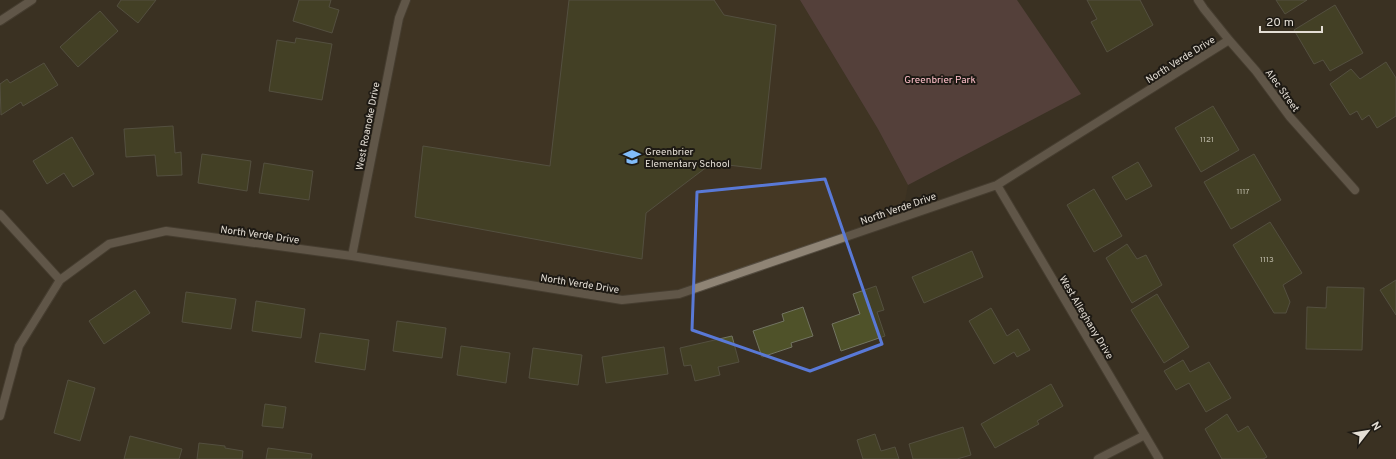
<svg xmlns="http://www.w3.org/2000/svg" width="1396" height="459" font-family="Overpass,sans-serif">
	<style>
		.built { fill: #453824 }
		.green { fill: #735358 }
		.building { fill: #4f5229; stroke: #727462 }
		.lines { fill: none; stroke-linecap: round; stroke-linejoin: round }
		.minor-casing { stroke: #544c40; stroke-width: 10 }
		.minor { stroke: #8f8475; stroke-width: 8 }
		.marked { fill: none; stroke: #5979d7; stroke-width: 3; stroke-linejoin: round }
		.labels { text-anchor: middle; stroke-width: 4; stroke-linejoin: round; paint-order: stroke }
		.number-label { font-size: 8px; fill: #bfbbaa }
		.street-label { font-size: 10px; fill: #e4ded5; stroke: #1e1a14 }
		.park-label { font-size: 10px; fill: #ffc0ca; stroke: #1e1a14 }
		.poi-label { font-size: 10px; fill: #e4ded5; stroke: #1e1a14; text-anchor: start }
	</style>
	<rect width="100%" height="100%" fill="#3a3123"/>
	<path class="built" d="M406 0H800L878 129 908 185 902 217 679 294 622 300 352 256Z"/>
	<path class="green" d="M800 0H1017L1081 94 908 185 878 129Z"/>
	<path class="building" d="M121 0H156L138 23 117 6Z
		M299 0H331L329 7 339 10 332 33 293 21Z
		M569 0H714L724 15 776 25 761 169 712 163 646 213 642 259 415 217 423 146 550 166Z
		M1087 0H1140L1153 25 1107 52 1091 22 1097 19Z
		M1276 0H1307L1285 14Z
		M1335 5 1363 53 1330 71 1323 60 1314 64 1294 30Z
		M100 11 118 31 78 67 60 47Z
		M296 38 332 44 322 100 269 91 277 40 295 43Z
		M1386 62 1396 78V116L1377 128 1369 115 1362 120 1357 111 1350 115 1330 84 1351 69 1360 79Z
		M44 63 58 85 23 106 21 102 1 115 0 84 7 79 10 83Z
		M1213 106 1239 150 1201 172 1175 128Z
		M173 126 175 153 181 152 182 175 157 176 155 155 126 157 124 129Z
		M72 137 94 174 73 187 64 173 47 184 33 161Z
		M202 154 251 161 247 191 198 183Z
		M1254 154 1281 200 1231 229 1204 182Z
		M1138 162 1152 186 1126 200 1112 177Z
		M264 163 313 171 309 200 259 193Z
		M1094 189 1122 236 1094 252 1067 205Z
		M1270 222 1302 273 1283 285 1290 302 1286 313H1274L1233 245Z
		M1127 244 1137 259 1146 255 1162 285 1132 303 1106 258Z
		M972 251 983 277 924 303 912 277Z
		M1396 280V315L1380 290Z
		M876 286 884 310 877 312 885 336 841 351 832 324 860 314 853 294Z
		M1327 287 1364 288 1362 350 1306 349 1307 307 1326 308Z
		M135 290 150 313 104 344 89 321Z
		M186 292 236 299 231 329 182 322Z
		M1157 294 1189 347 1164 363 1131 310Z
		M256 301 305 309 301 338 252 331Z
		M803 307 813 336 791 343 792 347 762 357 753 331 784 321 782 314Z
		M991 308 1007 336 1018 329 1030 350 1017 357 1014 352 994 364 969 321Z
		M397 321 446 328 442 358 393 351Z
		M320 333 369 340 365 370 315 362Z
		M732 336 739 362 718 367 720 375 695 381 691 365 684 366 680 348Z
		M461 346 510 353 506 383 457 375Z
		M664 347 668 374 606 383 602 357Z
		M533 348 582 355 578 385 529 378Z
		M1183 360 1190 372 1209 362 1231 398 1206 412 1189 383 1176 390 1164 371Z
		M68 380 95 388 80 441 54 433Z
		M1051 384 1063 406 1037 421 1039 424 995 448 981 424Z
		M265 404 286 407 283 428 262 426Z
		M1227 414 1238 432 1248 426 1267 457 1263 459H1222L1205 429Z
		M963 427 971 455 957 459H913L909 444Z
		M875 434 881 451 895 447 899 459H863L857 440Z
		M130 436 182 449 179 459H124Z
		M199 443 225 446V448L243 451 242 459H197Z
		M268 448 312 454 311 459H266Z"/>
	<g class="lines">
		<g class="minor-casing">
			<path id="minor" d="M1198 0 1204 9 1229 40 1256 71 1290 117 1355 190
				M0 21 32 0
				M997 185 1159 459
				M0 214 60 280
				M352 256 399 18 406 0
				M0 416 19 346 60 280 109 244 166 231 352 256 622 300 679 294 997 185 1229 40
				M1098 459 1145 435"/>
		</g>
		<use href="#minor" class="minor"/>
	</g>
	<path d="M0 0H1396V459H0ZM825 179 882 344 810 371 692 330 697 192Z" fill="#3a3123" fill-opacity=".55" fill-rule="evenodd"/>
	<path class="marked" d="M825 179 882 344 810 371 692 330 697 192Z"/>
	<defs>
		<g id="school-bare" transform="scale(1.38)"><path d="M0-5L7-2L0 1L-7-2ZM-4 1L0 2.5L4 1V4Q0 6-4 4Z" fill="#81bcfa" stroke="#1e1a14" stroke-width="2.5" paint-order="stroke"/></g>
	</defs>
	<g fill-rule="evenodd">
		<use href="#school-bare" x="632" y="157"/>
	</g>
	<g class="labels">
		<g class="number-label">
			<text x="1207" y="142">1121</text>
			<text x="1243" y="194">1117</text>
			<text x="1267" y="262">1113</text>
		</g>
		<g class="street-label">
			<text transform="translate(1180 59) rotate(-32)" y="4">North Verde Drive</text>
			<text transform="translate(1283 90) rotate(54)" y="4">Alec Street</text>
			<text transform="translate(367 126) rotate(-79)" y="4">West Roanoke Drive</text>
			<text transform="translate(898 208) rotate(-19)" y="4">North Verde Drive</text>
			<text transform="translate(260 234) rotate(8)" y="4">North Verde Drive</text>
			<text transform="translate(580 283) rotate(9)" y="4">North Verde Drive</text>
			<text transform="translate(1087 317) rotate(59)" y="4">West Alleghany Drive</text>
		</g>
		<g class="park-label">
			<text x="940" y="83">Greenbrier Park</text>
		</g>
		<g class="poi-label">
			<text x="645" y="155">Greenbrier<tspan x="645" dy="12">Elementary School</tspan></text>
		</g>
	</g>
	<g transform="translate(1368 431) rotate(59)" stroke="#1e1a14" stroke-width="3" paint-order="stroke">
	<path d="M0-3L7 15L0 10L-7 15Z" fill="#e4ded5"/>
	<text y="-6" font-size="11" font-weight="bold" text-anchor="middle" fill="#e4ded5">N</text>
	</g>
	<path d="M1260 26v6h62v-6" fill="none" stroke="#e4ded5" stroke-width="2"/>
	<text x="1266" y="26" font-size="12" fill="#e4ded5" stroke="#1e1a14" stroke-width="3" paint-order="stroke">20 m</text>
</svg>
